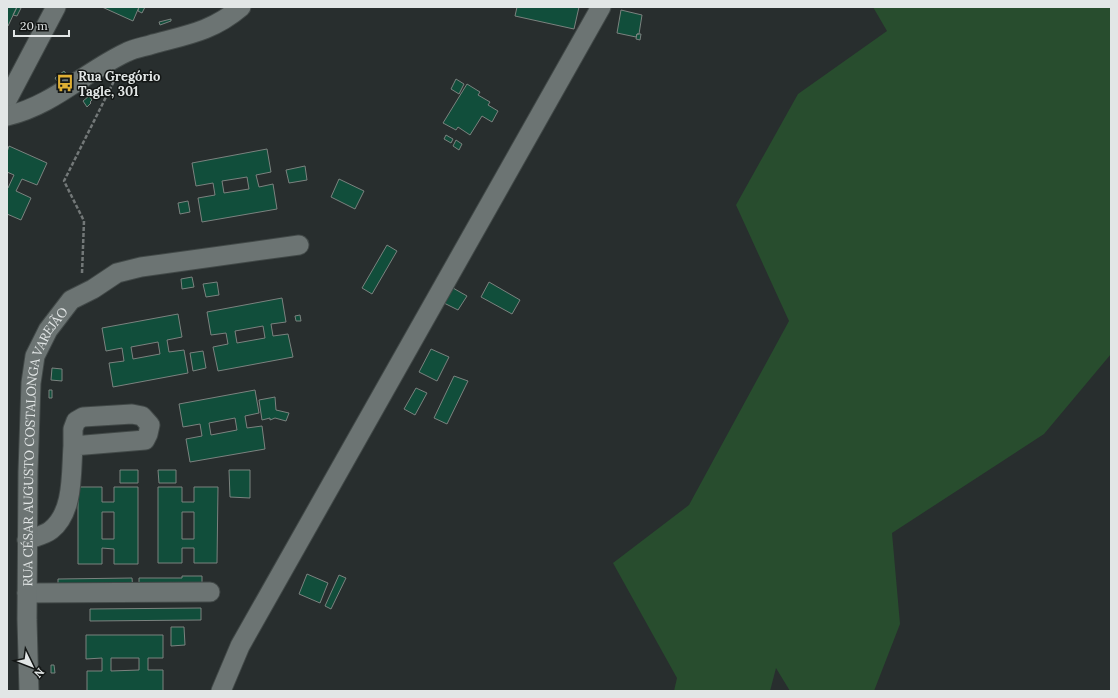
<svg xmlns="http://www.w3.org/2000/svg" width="1118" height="698" font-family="Lora,serif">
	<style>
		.green { fill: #284d2e }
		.building { fill: #114e3b; stroke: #7b827f; fill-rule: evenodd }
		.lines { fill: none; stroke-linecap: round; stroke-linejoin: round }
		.minor-casing { stroke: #424948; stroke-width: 21 }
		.path { stroke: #737878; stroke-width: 2.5; stroke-dasharray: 4 2; stroke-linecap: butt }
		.minor { stroke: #6c7473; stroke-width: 19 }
		.labels { text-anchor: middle; stroke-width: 3; stroke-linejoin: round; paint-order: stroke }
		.poi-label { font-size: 13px; font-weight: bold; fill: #e2e6e6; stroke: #131615; text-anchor: start }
		.street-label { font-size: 13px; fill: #e2e6e6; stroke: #131615 }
	</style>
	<rect width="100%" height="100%" fill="#282e2e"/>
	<path class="green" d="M873 7H1111V354L1044 434 892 533 900 624 874 691H790L776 668 770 691H674L677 678 613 563 689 505 789 321 736 205 798 94 887 31Z"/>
	<path class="building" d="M7 7H17L8 26H7Z
		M17 7 21 8 17 16 13 15Z
		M102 7H139L133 21Z
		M139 7H145L142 13 138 11Z
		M517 7H579L574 29 515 16Z
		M621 10 642 15 639 34H637L636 37 617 33Z
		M171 19V21L160 25 159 22Z
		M637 34H641L640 40 636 39Z
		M64 71 67 75 57 81 55 78Z
		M456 79 464 84 459 94 451 89Z
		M467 84 480 92 478 95 490 102 488 105 498 111 492 122 482 116 470 135 458 127 456 130 443 123Z
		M89 96 92 100 90 102 91 103 87 107 83 101Z
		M446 135 453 139 451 143 444 139Z
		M456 140 462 144 459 150 453 146Z
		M9 146 47 163 37 185 22 179 16 191 31 198 21 220 7 214V187L8 188 14 175 7 172V152Z
		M267 149 271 172 256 175 259 187 273 184 277 209 202 222 198 198 215 195 213 183 196 186 192 163ZM247 177 249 189 224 193 222 181Z
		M305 166 307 180 289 183 286 170Z
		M339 179 364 191 355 209 331 197Z
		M188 201 190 212 180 214 178 203Z
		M387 245 397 251 372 294 362 288Z
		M192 277 194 287 182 289 181 279Z
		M217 282 219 295 206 297 203 284Z
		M489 282 520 300 512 314 481 297Z
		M453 288 467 296 458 310 444 303Z
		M282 298 286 322 271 324 273 336 288 334 293 357 218 371 213 347 228 344 226 333 211 335 207 312ZM263 326 265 338 237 343 235 331Z
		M178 314 182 337 167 340 169 352 184 350 188 373 113 387 109 363 124 361 122 348 106 351 102 328ZM158 342 160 354 133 359 131 347Z
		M300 315 301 321H296L295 316Z
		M431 349 449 357 437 381 419 372Z
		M203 351 206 368 193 371 190 353Z
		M52 368 62 369V381L51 380Z
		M454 376 468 381 447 424 434 418Z
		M416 388 427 393 415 415 404 409Z
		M49 390H52V398H49Z
		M255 390 259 413 245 416 247 428 262 426 265 449 190 462 186 439 202 436 200 424 183 427 179 404ZM235 418 237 430 211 435 209 423Z
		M275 397 276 410 289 413 286 421 275 418 270 420V418L262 420 259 400Z
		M120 470H138V483H120Z
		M158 470H176V483H159Z
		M229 470H250V498L230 497Z
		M78 487H102V502H114V487H138V564H114V549L102 548V564H78ZM102 512H114V539H102Z
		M158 487H182V502H194V487H218L217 563H194V548H182V563H158ZM182 512H194V539H182Z
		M307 574 328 583 320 603 299 594Z
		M339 575 346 578 331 609 325 606Z
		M182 576H202V591H139V578H182Z
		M132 578 133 591H58V579Z
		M201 608V620L90 621V609Z
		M171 627H184L185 645 171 646Z
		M86 635H163V658H148V670H163V691H87V671H102V658L86 659ZM111 658H139V670L111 671Z
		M51 665H54L55 673H51Z"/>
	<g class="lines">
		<g class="minor-casing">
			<g id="minor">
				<path d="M7 100 56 7"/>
				<path d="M7 116C54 105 84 72 127 52 135 48 144 47 153 44 187 35 213 31 241 7"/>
				<path d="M27 540C34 537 45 535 51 530 74 512 71 473 73 446L145 440 148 434 150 425 142 416 132 414 83 417 76 421 73 429V446"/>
				<path d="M27 593 210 592"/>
				<path id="s1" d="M29 691 27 620 28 472 31 383 35 356 48 330 71 300 93 289 117 273 141 267 299 245"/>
				<path d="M221 691 240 646 601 7"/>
			</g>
		</g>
		<path class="path" d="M82 273 84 221 64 181 114 81"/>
		<use href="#minor" class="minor"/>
	</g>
	<defs>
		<g id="bus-bare" transform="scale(1.38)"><path d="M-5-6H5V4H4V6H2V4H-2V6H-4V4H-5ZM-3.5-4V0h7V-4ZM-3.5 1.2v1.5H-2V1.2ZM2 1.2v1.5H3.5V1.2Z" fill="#e0b034" stroke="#131615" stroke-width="2.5" paint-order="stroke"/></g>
	</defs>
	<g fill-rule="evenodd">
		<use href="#bus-bare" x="65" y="83"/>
	</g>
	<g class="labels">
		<g class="poi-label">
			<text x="78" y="81">Rua Gregório<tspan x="78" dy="15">Tagle, 301</tspan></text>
		</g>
		<g class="street-label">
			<text dy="5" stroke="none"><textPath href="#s1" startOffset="248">RUA CÉSAR AUGUSTO COSTALONGA VAREJÃO</textPath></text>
		</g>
	</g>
	<rect width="1118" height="698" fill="none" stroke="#e2e6e6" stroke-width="16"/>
	<g transform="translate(32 666) rotate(133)" stroke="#131615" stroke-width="3" paint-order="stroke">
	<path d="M0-3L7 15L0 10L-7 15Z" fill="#e2e6e6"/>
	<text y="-6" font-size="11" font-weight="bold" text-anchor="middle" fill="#e2e6e6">N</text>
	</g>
	<path d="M14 30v6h55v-6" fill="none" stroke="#e2e6e6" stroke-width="2"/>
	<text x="20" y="30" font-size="12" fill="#e2e6e6" stroke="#131615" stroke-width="3" paint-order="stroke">20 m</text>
</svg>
